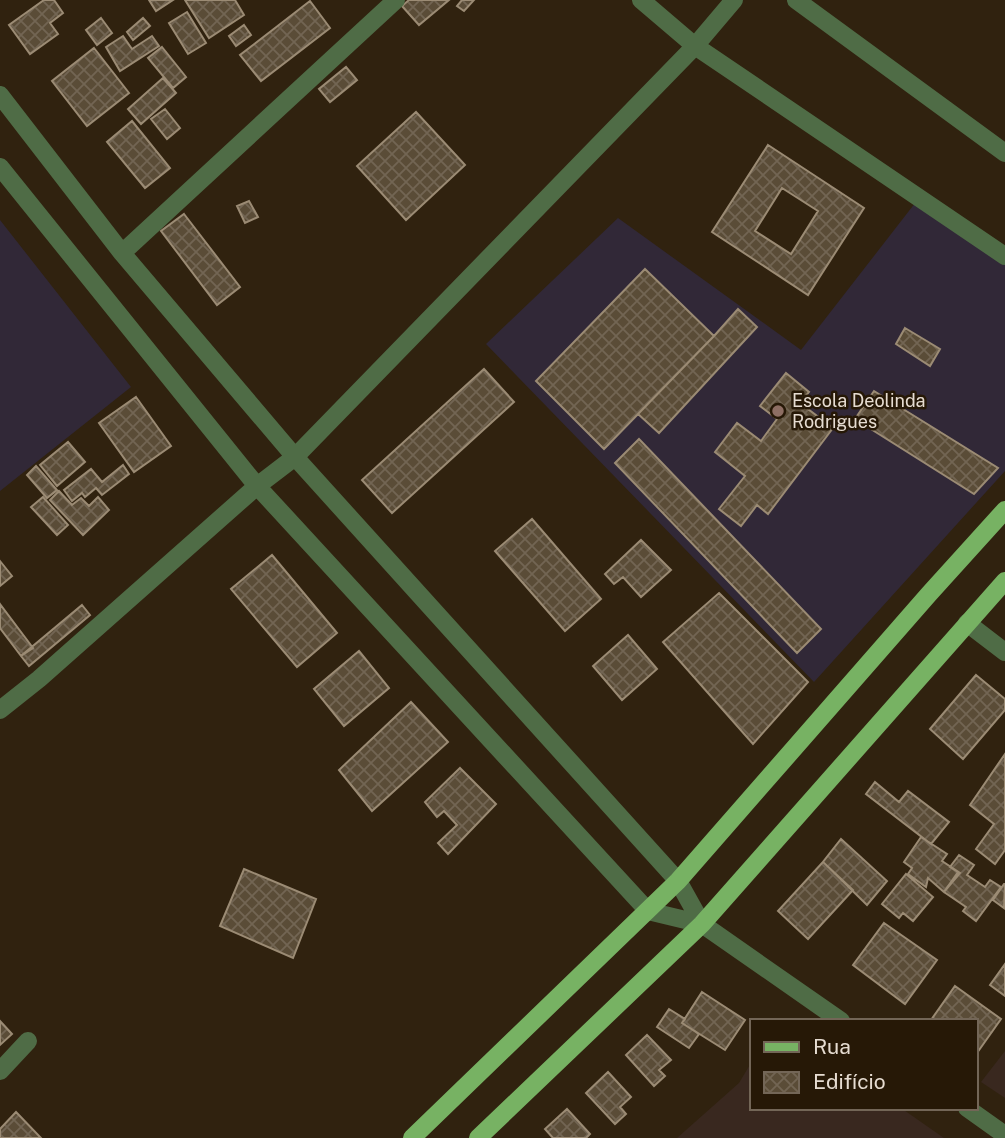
<svg xmlns="http://www.w3.org/2000/svg" width="1005" height="1138" font-family="'Public Sans',sans-serif">
	<style>
		.education { fill: #312837 }
		.medical { fill: #39281f }
		.building { fill: url(#building-cross-hatch); stroke: #9b8b74; stroke-width: 2; fill-rule: evenodd }
		.lines { fill: none; stroke-linecap: round; stroke-linejoin: round }
		.minor { stroke: #4f6c46; stroke-width: 18 }
		.major { stroke: #77b263; stroke-width: 18 }
		.education-dot { fill: #8d6e63; stroke: #261806; stroke-width: 2.5 }
		.labels { text-anchor: middle; stroke-width: 5; stroke-linejoin: round; paint-order: stroke }
		.poi-label { font-size: 18px; fill: #e6dcd1; stroke: #261806; text-anchor: start }
	</style>
	<defs>
		<pattern id="building-cross-hatch" width="8" height="8" patternUnits="userSpaceOnUse" patternTransform="scale(1.75)"><rect width="8" height="8" fill="#5a4c37"/><path d="M0 0l8 8M0 8l8-8" fill="none" stroke="#726553"/></pattern>
	</defs>
	<rect width="100%" height="100%" fill="#30220f"/>
	<path class="education" d="M919 198 1005 256V471L814 682 486 344 618 218 801 350Z
		M0 220 131 387 0 491Z"/>
	<path class="medical" d="M1005 1051V1098L981 1082Z
		M751 1063V1108H901L944 1138H677L739 1083Z"/>
	<path class="building" d="M44 0H54L63 13 50 23 58 34 30 54 9 25Z
		M149 0H173L156 11Z
		M185 0H235L244 15 209 38Z
		M409 0H449L419 25 402 6Z
		M462 0H474L464 11 457 6Z
		M310 1 330 28 261 81 240 55Z
		M187 12 206 43 188 54 169 23Z
		M101 18 112 33 97 45 86 30Z
		M143 18 150 26 133 40 127 32Z
		M244 25 251 35 236 46 229 36Z
		M123 36 132 49 152 36 159 46 120 71 106 47Z
		M162 47 186 77 173 88 148 58Z
		M94 48 129 93 87 126 52 81Z
		M346 67 357 80 330 102 319 89Z
		M163 78 176 93 141 124 128 109Z
		M165 109 180 128 167 139 151 119Z
		M416 112 465 165 406 220 357 166Z
		M132 121 170 168 145 188 107 142Z
		M768 145 864 208 808 295 712 232ZM782 188 818 211 791 254 755 231Z
		M249 201 258 217 245 223 237 206Z
		M184 214 240 287 217 305 161 231Z
		M645 269 714 336 604 449 536 381Z
		M738 309 757 327 659 433 638 414 714 336Z
		M905 328 940 349 930 366 896 344Z
		M484 369 514 402 392 513 362 480Z
		M786 373 809 392 800 403 833 428 768 514 757 505 741 526 719 509 745 476 715 452 737 423 761 441 777 419 760 406Z
		M874 391 998 468 974 494 855 419Z
		M136 397 171 446 134 472 99 423Z
		M639 439 821 629 797 653 615 463Z
		M68 442 85 462 57 486 40 465Z
		M123 465 129 474 102 495 96 488 85 497 82 493 72 501 64 490 91 469 102 482Z
		M36 466 57 490 47 498 27 475Z
		M59 491 72 505 81 498 89 506 98 497 109 510 83 535 50 500Z
		M43 497 68 525 57 535 31 507Z
		M532 519 601 599 565 631 495 551Z
		M641 540 671 570 641 597 623 577 614 584 605 574Z
		M272 555 337 633 297 667 231 589Z
		M0 561 12 576 0 586Z
		M719 593 808 682 753 744 663 642Z
		M0 604 33 648 21 656 0 628Z
		M82 605 90 615 29 666 21 656Z
		M628 635 657 669 622 700 593 666Z
		M359 651 389 688 344 726 314 689Z
		M976 675 1005 699V710L963 759 930 729Z
		M411 702 448 742 372 811 339 770Z
		M1005 754V850L995 864 976 849 994 824 970 805Z
		M460 768 496 804 448 854 438 843 457 825 444 811 437 817 425 802Z
		M875 782 899 802 908 791 949 822 931 844 866 794Z
		M921 837 947 854 942 861 960 873 944 892 928 878 926 887 908 874 912 868 904 862Z
		M841 839 887 881 867 905 823 862Z
		M959 855 974 865 967 875 985 887 990 880 1001 887 976 921 963 911 966 907 944 892 958 872 950 867Z
		M823 862 853 890 808 939 778 911Z
		M244 869 316 899 293 958 220 926Z
		M906 874 933 897 913 921 903 913 899 918 882 904Z
		M1004 884H1005L1004 908 993 900Z
		M884 923 937 960 905 1004 853 965Z
		M1005 964V996L990 985Z
		M955 986 1001 1019 977 1053 975 1051V1021L931 1020Z
		M702 992 745 1020 725 1050 682 1023Z
		M669 1009 685 1019 682 1023 699 1034 689 1048 657 1027Z
		M0 1021 12 1034 0 1045Z
		M647 1035 671 1060 659 1070 665 1076 654 1086 626 1055Z
		M608 1072 631 1097 620 1107 626 1114 615 1124 586 1093Z
		M567 1109 590 1134 586 1138H553L545 1129Z
		M16 1112 41 1138H0V1129Z"/>
	<g class="lines">
		<path class="minor" d="M641 0 695 46 1005 256
			M796 0 1005 153
			M0 95 122 253 295 457 678 881 702 924
			M0 167 257 486 648 911 702 924 841 1021
			M122 253 396 0
			M967 623 1005 652
			M0 710 39 679 257 486 295 457 695 46 734 0
			M0 1071 28 1041
			M967 1108 1005 1135"/>
		<path class="major" d="M412 1138 678 881 929 594 1005 510
			M478 1138 702 924 1005 581"/>
	</g>
	<circle class="education-dot" cx="778" cy="411" r="7"/>
	<g class="labels">
		<g class="poi-label">
			<text x="792" y="407">Escola Deolinda<tspan x="792" dy="21">Rodrigues</tspan></text>
		</g>
	</g>
	<rect x="750" y="1019" width="228" height="91" fill="#261806" stroke="#736657" stroke-width="2"/>
	<rect x="764" y="1042" width="35" height="10" fill="#77b263" stroke="#736657" stroke-width="2"/>
	<text x="813" y="1054" font-size="21" fill="#e6dcd1">Rua</text>
	<rect x="764" y="1072" width="35" height="21" fill="url(#building-cross-hatch)" stroke="#736657" stroke-width="2"/>
	<text x="813" y="1089" font-size="21" fill="#e6dcd1">Edifício</text>
</svg>
